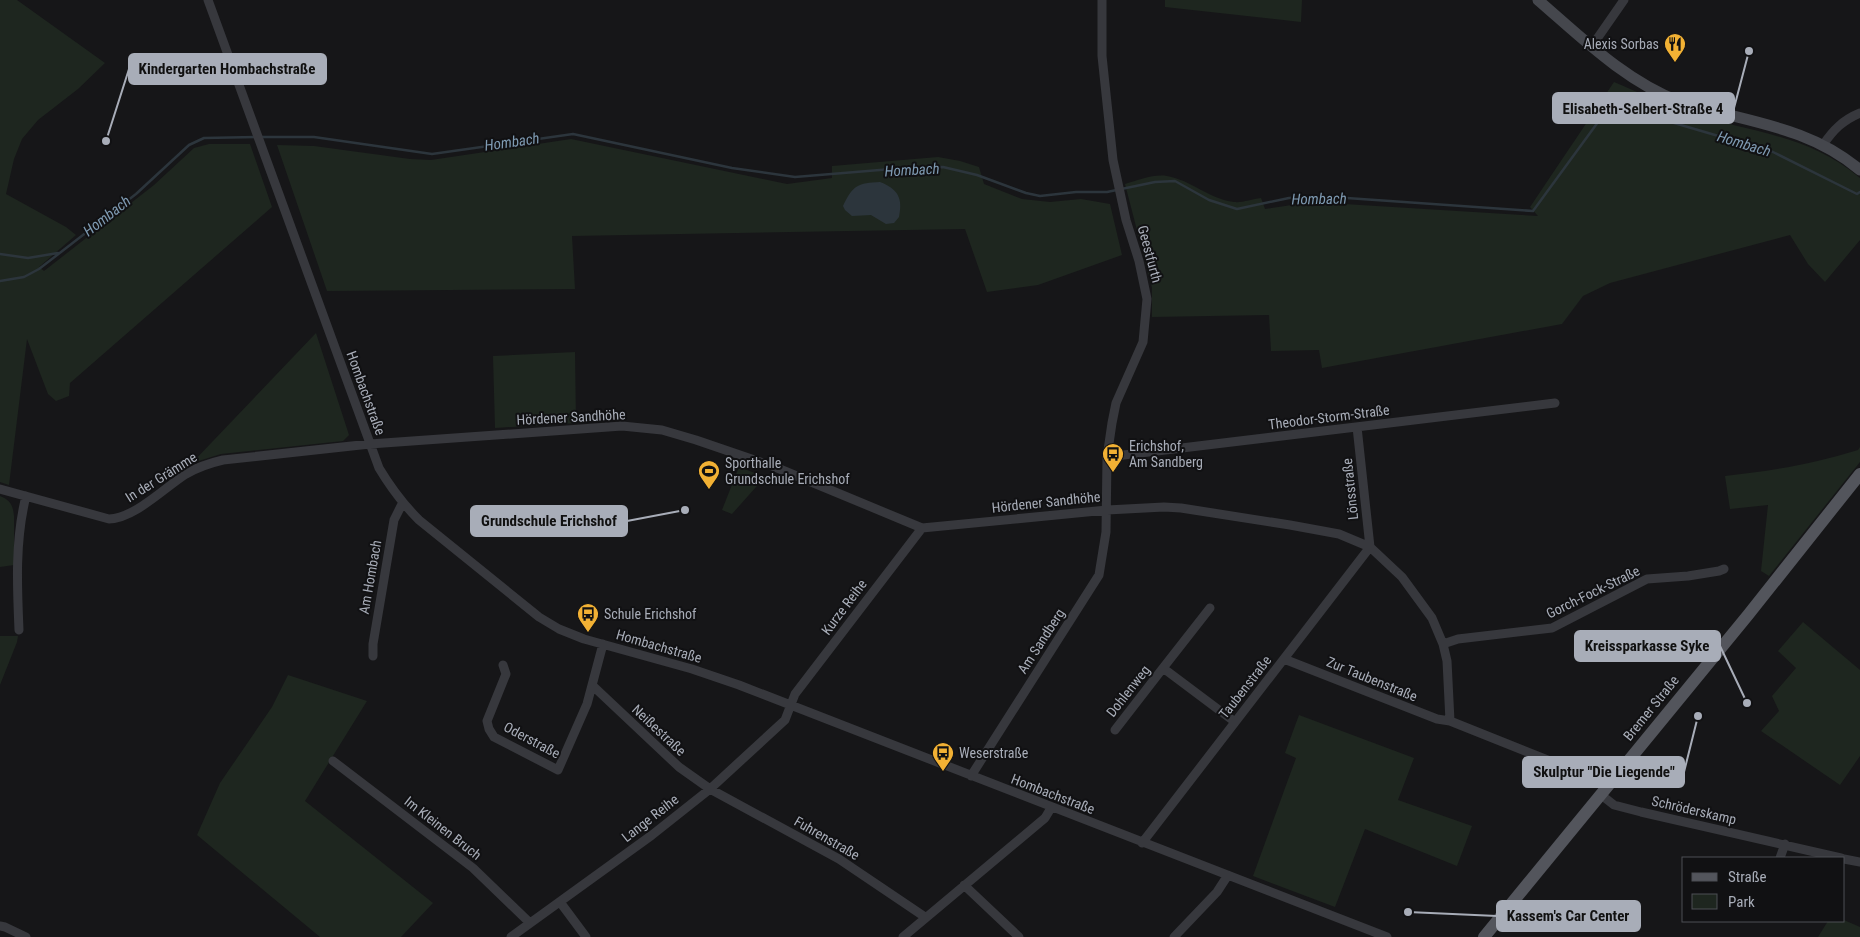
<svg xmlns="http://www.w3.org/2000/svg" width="1860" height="937" font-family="'Roboto Condensed',sans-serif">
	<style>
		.green { fill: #1e261f }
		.water { fill: #2c353c }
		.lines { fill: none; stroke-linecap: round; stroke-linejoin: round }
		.stream { stroke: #2c353c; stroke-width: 2.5 }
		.minor { stroke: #37383d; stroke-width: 9 }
		.secondary { stroke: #45474d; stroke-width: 11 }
		.primary { stroke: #53555c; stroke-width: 12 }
		.labels { text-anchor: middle; stroke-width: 4; stroke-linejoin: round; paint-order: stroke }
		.poi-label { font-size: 14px; fill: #a8adb8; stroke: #111113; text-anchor: start }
		.street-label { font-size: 14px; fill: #a8adb8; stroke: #111113 }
		.water-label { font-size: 15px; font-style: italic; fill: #7f9bb3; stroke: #111113 }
		.leader { fill: none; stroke: #a8adb8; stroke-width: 2 }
		.callout-dot { fill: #a8adb8; stroke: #111113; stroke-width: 2 }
		.callout { fill: #a8adb8; stroke: #a8adb8; stroke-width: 2 }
		.callout-label { font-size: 15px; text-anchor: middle; font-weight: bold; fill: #111 }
	</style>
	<rect width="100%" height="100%" fill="#161618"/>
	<path class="green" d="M0 0H17L105 63 78 89 38 120 22 139 14 159 6 194 66 227 76 235 39 267 44 271 154 185 194 148 209 144H250L272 207 70 383 69 396 56 401 48 394 27 339 9 485 0 482Z
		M1165 0H1302L1301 22 1165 7Z
		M1614 82C1638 92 1661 103 1686 111 1750 134 1805 132 1860 178V240L1825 282 1808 264 1790 235 1610 283 1583 296 1562 324 1322 368 1319 350 1271 351 1269 315 1152 317V288L1125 184C1139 180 1153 174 1167 176 1191 180 1209 199 1234 202 1242 203 1252 199 1261 198L1265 209 1312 202 1538 216 1530 207Z
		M571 139 787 184 832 178V166L938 157 960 161 979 167 984 184 1022 199 1050 202 1081 199 1110 204 1122 255 1038 285 987 292 965 229 572 236 575 289 327 291 277 145 314 146 410 159 431 160Z
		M316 333 349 435 343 441 221 454 192 463Z
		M575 352 576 423 495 428 493 356Z
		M1860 447V462L1769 576 1761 571 1768 505 1730 509 1725 476C1772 471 1812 464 1858 450Z
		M739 467 765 477 732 514 722 510Z
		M0 496C10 500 13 505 14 516V565L0 567Z
		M1803 622 1860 670V756L1840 785 1761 731 1779 711 1772 696 1796 668 1778 651Z
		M0 636H18L17 642 0 685Z
		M288 675 367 701 305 801 433 903 401 937H320L197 835 220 783 272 707Z
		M1299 715 1414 758 1398 800 1472 826 1457 866 1365 829 1335 907 1253 876 1296 758 1285 753Z
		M1844 920 1860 927V937H1818L1828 921Z"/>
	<path class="water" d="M880 182C898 189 903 198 899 217L894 223 886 224 871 215 852 216 845 210 843 206C853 185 858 183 880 182Z"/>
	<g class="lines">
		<path class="stream" d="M261 137H314L432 154 573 134 732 168 795 177 904 168 943 167 977 175 1026 193 1040 196 1076 192H1107L1155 182 1175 181 1209 200 1237 209 1289 198 1318 196 1533 211 1601 118 1623 108 1773 152 1857 194 1860 192
			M0 254 28 258 58 253
			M0 281 24 277 39 269 136 194 189 145 204 138 256 137"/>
		<path class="minor" d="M208 0 379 468C391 488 403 504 419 520L539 617 559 629 584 639 692 669 739 685 1387 937
			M1592 46 1624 0
			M1823 145C1833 130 1843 120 1860 113
			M1107 457 1555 403
			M0 489 109 519C135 518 164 488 186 474 198 467 210 463 223 460L370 444 622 426 662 430 696 440 775 467 922 528 1107 510 1164 507 1181 508 1290 525 1339 534 1370 547 1402 577 1432 618 1443 644 1447 661 1450 721 1608 784
			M1210 608 1163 668 1235 722
			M19 630C17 585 15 540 26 496
			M1443 644 1458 639 1552 628 1647 579 1688 576 1719 571 1724 569
			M373 656V644L394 520 402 504
			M1284 659 1437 719 1450 721
			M503 665 506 674 487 721 489 729 494 737 558 770 587 704 603 644
			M593 686 679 767 710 789 839 859 925 917
			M1115 730 1163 668
			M333 761 473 868 530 923
			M971 776 1099 575 1106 532 1107 457 1112 423 1116 403 1143 342 1147 299 1139 261 1126 220 1113 160 1102 56V0
			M1600 794 1614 805 1641 812 1841 858
			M1142 843 1370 547 1357 427
			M1780 858 1785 844
			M1844 859 1860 862
			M964 885 1019 937
			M560 902 586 937
			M0 926 5 927 26 937
			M511 937 652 835 710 789 785 720 795 694 922 528
			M903 937 1045 818 1051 808
			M1174 937 1217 892 1228 875"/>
		<path class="secondary" d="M1538 0C1582 38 1625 81 1680 102 1692 106 1705 109 1717 112 1769 125 1818 134 1860 170"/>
		<path class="primary" d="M1484 937 1748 615 1860 474"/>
	</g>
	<defs>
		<g id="restaurant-pin" transform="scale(1.125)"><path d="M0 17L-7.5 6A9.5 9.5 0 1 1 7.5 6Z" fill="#f2b134" stroke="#111113"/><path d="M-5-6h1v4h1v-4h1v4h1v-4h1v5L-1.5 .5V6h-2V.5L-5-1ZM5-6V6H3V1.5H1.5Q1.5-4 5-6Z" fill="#111"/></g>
		<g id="bus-pin" transform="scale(1.125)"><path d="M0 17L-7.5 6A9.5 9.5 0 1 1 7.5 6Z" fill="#f2b134" stroke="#111113"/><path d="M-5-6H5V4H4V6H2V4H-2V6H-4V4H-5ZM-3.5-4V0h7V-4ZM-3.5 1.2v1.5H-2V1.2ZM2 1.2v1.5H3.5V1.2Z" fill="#111"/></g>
		<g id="stadium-pin" transform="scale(1.125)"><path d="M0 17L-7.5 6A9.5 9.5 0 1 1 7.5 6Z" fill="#f2b134" stroke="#111113"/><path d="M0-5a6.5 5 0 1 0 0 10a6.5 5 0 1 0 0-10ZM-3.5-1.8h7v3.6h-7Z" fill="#111"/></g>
	</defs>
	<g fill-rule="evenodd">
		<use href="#restaurant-pin" x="1675" y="44"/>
		<use href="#bus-pin" x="1113" y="454"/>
		<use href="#stadium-pin" x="709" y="471"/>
		<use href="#bus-pin" x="588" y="614"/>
		<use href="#bus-pin" x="943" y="753"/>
	</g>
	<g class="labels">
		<g class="poi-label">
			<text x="1659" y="49" text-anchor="end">Alexis Sorbas</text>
			<text x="1129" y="451">Erichshof,<tspan x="1129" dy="16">Am Sandberg</tspan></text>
			<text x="725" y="468">Sporthalle<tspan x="725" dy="16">Grundschule Erichshof</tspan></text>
			<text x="604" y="619">Schule Erichshof</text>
			<text x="959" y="758">Weserstraße</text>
		</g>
		<g class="street-label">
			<text transform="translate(1150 254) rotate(75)" y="5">Geestfurth</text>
			<text transform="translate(366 393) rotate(70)" y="5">Hombachstraße</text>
			<text transform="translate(571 417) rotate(-3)" y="5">Hördener Sandhöhe</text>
			<text transform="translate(1329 417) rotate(-7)" y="5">Theodor-Storm-Straße</text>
			<text transform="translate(161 477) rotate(-32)" y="5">In der Grämme</text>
			<text transform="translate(1350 489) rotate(-96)" y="5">Lönsstraße</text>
			<text transform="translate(1046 502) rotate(-6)" y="5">Hördener Sandhöhe</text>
			<text transform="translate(370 577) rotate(-80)" y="5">Am Hombach</text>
			<text transform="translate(1593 592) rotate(-26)" y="5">Gorch-Fock-Straße</text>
			<text transform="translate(844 607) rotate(-53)" y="5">Kurze Reihe</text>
			<text transform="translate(1041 641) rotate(-57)" y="5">Am Sandberg</text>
			<text transform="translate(659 646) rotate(16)" y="5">Hombachstraße</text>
			<text transform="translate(1372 679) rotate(22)" y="5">Zur Taubenstraße</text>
			<text transform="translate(1245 687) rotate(-52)" y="5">Taubenstraße</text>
			<text transform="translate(1128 691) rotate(-52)" y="5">Dohlenweg</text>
			<text transform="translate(1651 708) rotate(-51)" y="5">Bremer Straße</text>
			<text transform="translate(659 730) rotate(43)" y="5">Neißestraße</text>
			<text transform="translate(532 740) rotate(28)" y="5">Oderstraße</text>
			<text transform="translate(1053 794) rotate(21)" y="5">Hombachstraße</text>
			<text transform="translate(1694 810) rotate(13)" y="5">Schröderskamp</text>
			<text transform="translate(650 818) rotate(-38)" y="5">Lange Reihe</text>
			<text transform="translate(443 828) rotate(38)" y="5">Im Kleinen Bruch</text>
			<text transform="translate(827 838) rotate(30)" y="5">Fuhrenstraße</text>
		</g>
		<g class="water-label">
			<text transform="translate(512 142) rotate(-8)" y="5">Hombach</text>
			<text transform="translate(1744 144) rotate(17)" y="5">Hombach</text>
			<text transform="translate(912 170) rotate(-3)" y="5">Hombach</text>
			<text transform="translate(1319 199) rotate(-1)" y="5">Hombach</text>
			<text transform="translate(107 216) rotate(-38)" y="5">Hombach</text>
		</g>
	</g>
	<path class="leader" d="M106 141L129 69M1749 51L1734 108M685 510L627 521M1747 703L1720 646M1698 716L1684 772M1408 912L1497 916"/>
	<g class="callout-dot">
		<circle cx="106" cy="141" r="5"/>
		<circle cx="1749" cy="51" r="5"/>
		<circle cx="685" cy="510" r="5"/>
		<circle cx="1747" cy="703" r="5"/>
		<circle cx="1698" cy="716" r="5"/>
		<circle cx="1408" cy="912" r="5"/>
	</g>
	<g class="callout">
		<rect x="129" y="54" width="197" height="30" rx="5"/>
		<rect x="1553" y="93" width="181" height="30" rx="5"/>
		<rect x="471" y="506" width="156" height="30" rx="5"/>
		<rect x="1575" y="631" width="145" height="30" rx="5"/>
		<rect x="1523" y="757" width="161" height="30" rx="5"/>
		<rect x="1497" y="901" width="143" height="30" rx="5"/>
	</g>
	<g class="callout-label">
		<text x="227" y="74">Kindergarten Hombachstraße</text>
		<text x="1643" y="114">Elisabeth-Selbert-Straße 4</text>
		<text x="549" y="526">Grundschule Erichshof</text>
		<text x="1647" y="651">Kreissparkasse Syke</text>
		<text x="1604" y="777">Skulptur "Die Liegende"</text>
		<text x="1568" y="921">Kassem's Car Center</text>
	</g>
	<rect x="1682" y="857" width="162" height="65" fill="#111113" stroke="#4d4f55"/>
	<rect x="1692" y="873" width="25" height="8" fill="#53555c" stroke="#4d4f55"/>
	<text x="1728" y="882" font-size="15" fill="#a8adb8">Straße</text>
	<rect x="1692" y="894" width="25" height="15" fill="#1e261f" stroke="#4d4f55"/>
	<text x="1728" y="907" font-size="15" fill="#a8adb8">Park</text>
</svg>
